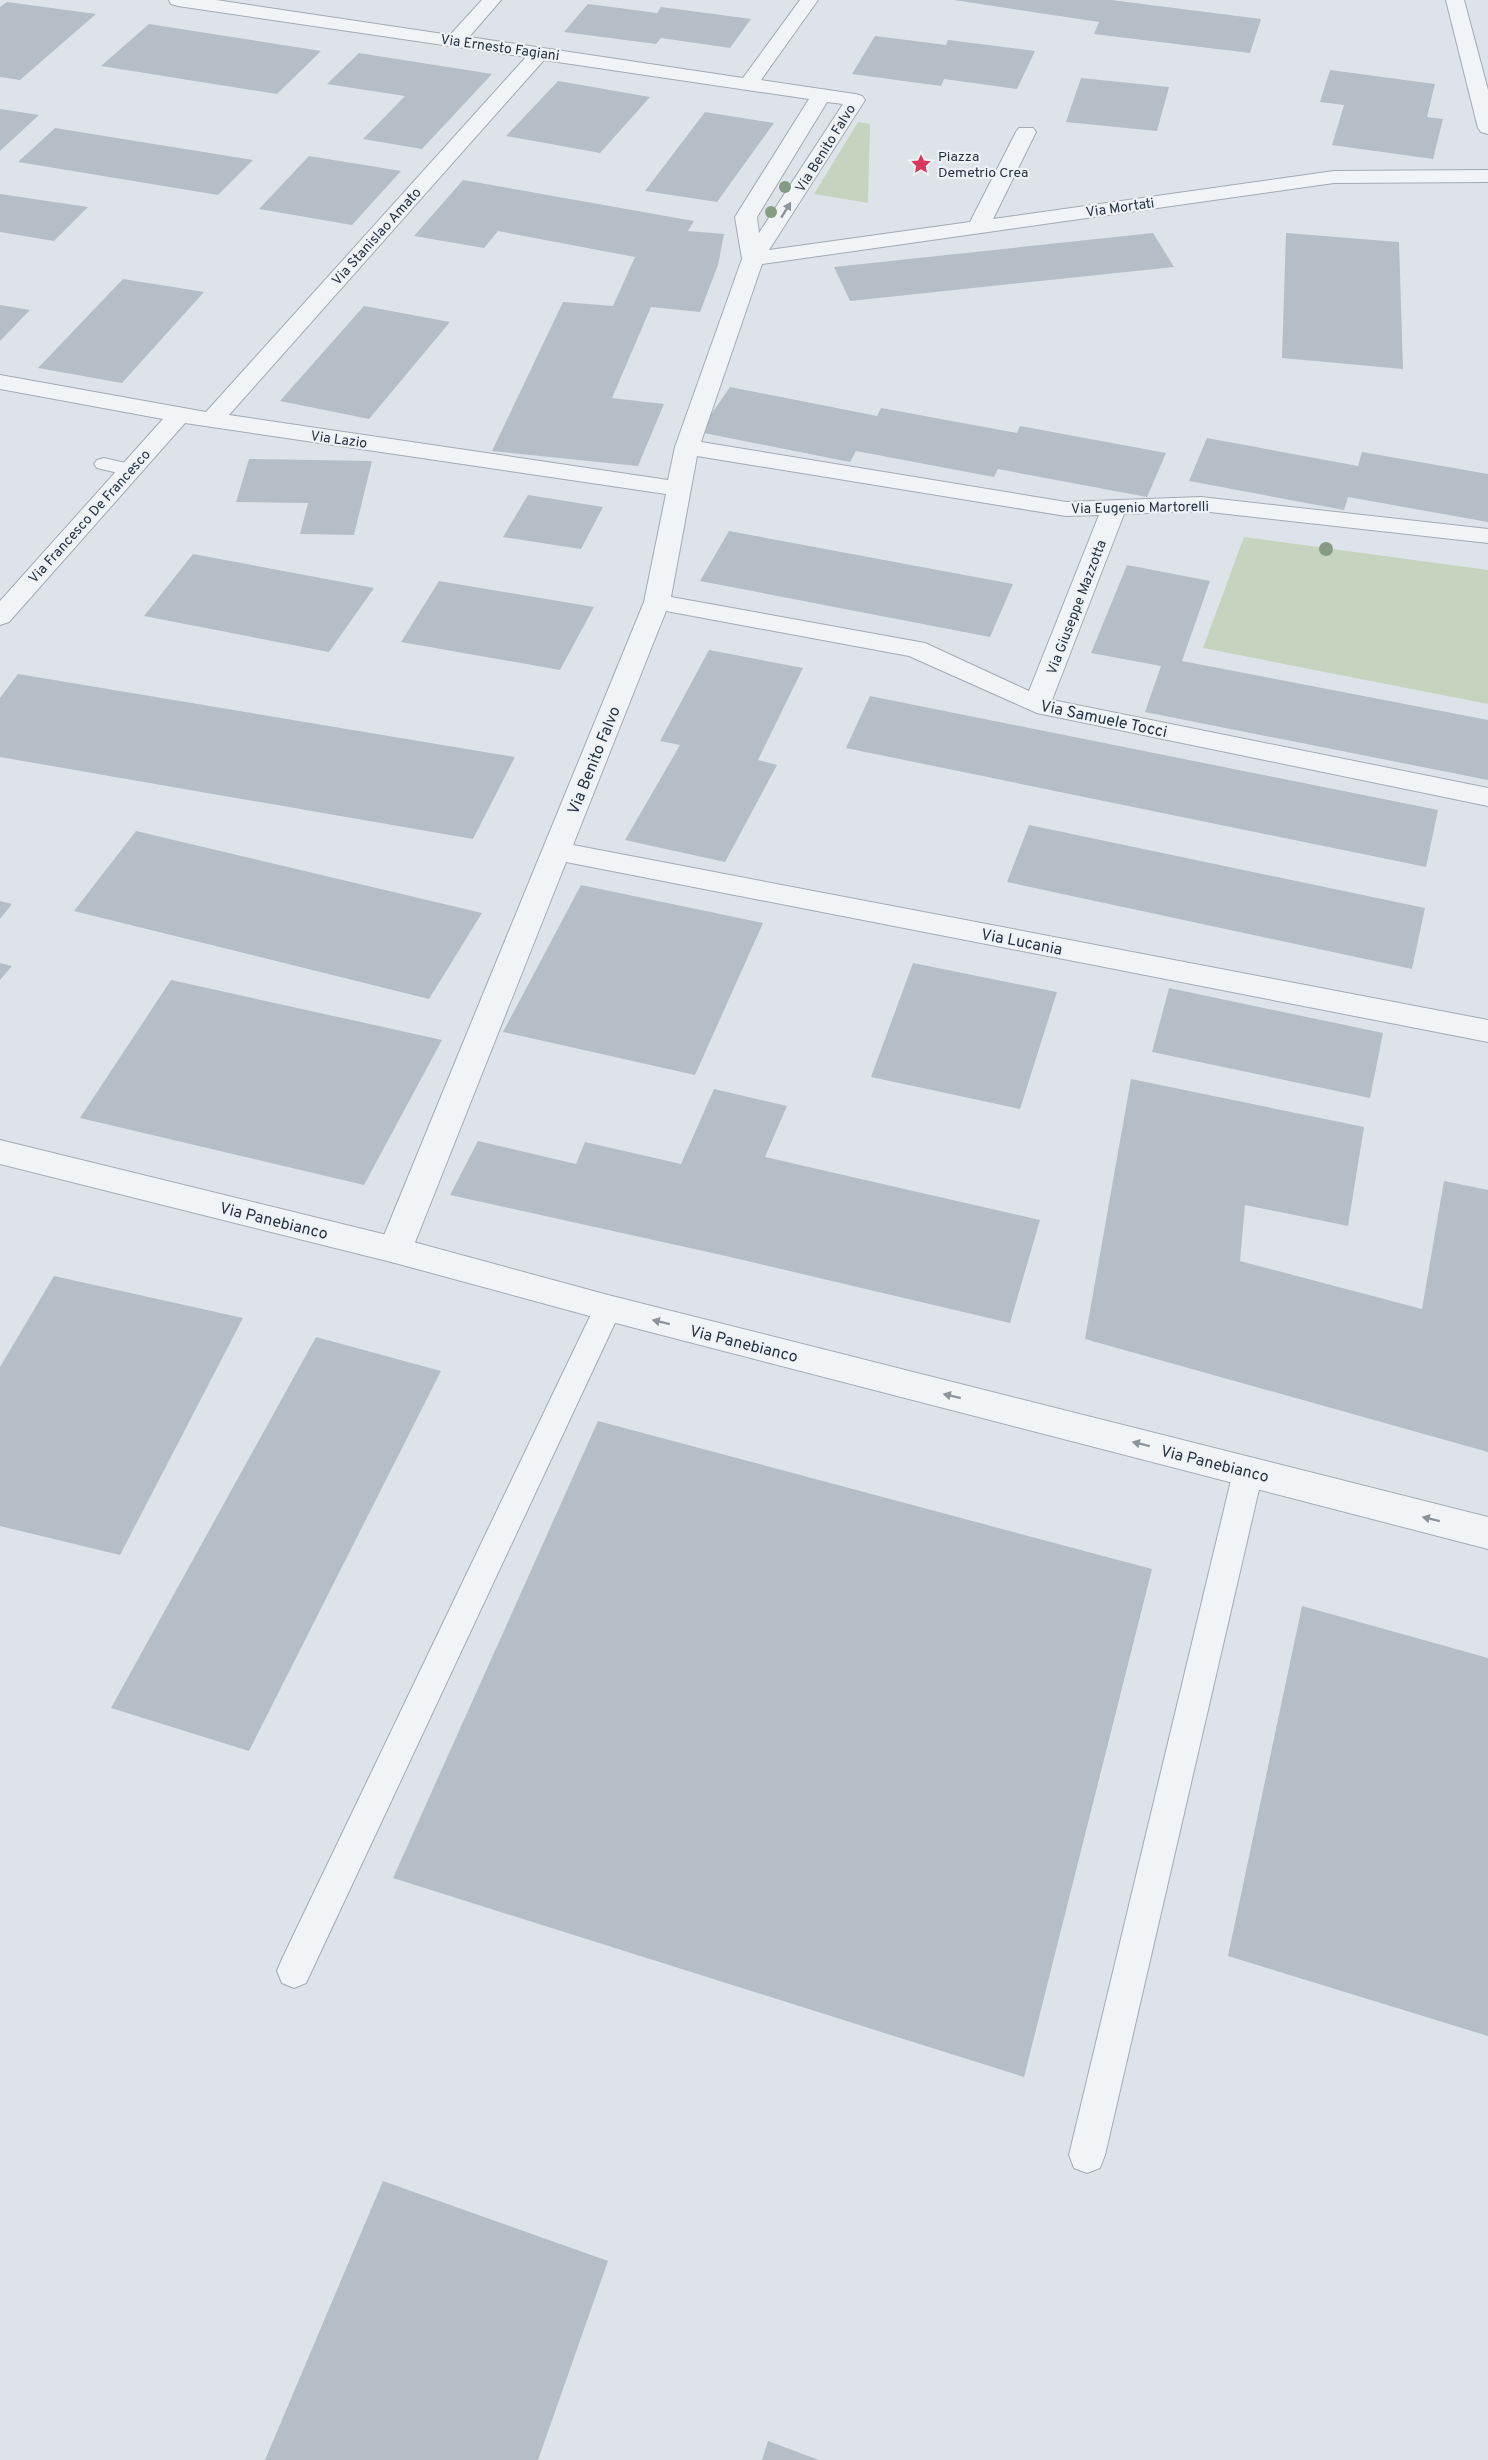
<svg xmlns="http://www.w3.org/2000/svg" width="1488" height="2460" font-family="Overpass,sans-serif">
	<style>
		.green { fill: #c6d4bf }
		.building { fill: #b5bdc6 }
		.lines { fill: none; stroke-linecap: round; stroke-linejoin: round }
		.service-casing { stroke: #a3aab3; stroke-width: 2 }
		.minor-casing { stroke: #a3aab3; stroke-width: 2 }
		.tertiary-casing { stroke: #a3aab3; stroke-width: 2 }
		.service { fill: #f1f4f7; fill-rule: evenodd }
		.minor { fill: #f1f4f7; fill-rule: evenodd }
		.tertiary { fill: #f1f4f7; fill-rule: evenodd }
		.tree { fill: #869a84 }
		.oneway { fill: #8c939c }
		.labels { text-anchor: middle; stroke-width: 4.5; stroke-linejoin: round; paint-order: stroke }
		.far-street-label { font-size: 14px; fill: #263241; stroke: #eef2f6 }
		.far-poi-label { font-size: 14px; fill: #263241; stroke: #eef2f6; text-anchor: start }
		.street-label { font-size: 16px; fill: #263241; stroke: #eef2f6 }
	</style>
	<rect width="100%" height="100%" fill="#dee3e9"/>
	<path class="green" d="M858 122 870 124 868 203 814 194Z
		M1244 537 1488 570V704L1203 648Z"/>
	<path class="building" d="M954 0H1111L1261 19 1250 53 1094 34 1099 22Z
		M7 2 96 14 20 80 0 77V7Z
		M588 4 657 13 661 7 751 19 730 48 661 38 656 44 564 32Z
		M149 24 321 51 277 94 101 66Z
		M875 36 946 45 948 40 1035 51 1017 89 944 79 941 86 852 74Z
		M359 53 492 74 422 149 363 139 405 96 327 84Z
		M1330 70 1435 84 1427 117 1443 119 1433 159 1332 145 1344 105 1320 102Z
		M1081 78 1169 87 1157 131 1066 122Z
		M558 81 650 97 600 153 506 136Z
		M0 109 39 115 0 151Z
		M705 112 774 123 717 202 645 191Z
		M55 128 253 160 218 195 18 162Z
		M309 156 401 171 352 225 259 209Z
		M463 180 694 221 688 231 724 234 718 265 700 312 651 307 612 398 664 404 638 466 492 451 563 302 613 306 635 257 498 231 484 248 414 236Z
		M0 194 88 207 54 241 0 232Z
		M1153 233 1174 267 850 301 834 267Z
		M1286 233 1399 242 1403 369 1282 358Z
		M123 279 204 292 122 383 38 368Z
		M0 305 30 310 0 341Z
		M364 306 450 322 369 419 280 401Z
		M730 387 877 416 881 408 1017 433 1020 426 1166 453 1147 497 998 469 994 477 856 451 850 462 699 432Z
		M1207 438 1358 466 1362 452 1488 474V522L1348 497 1344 510 1189 481Z
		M249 459 372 461 354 535 300 534 308 503 236 502Z
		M528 495 603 507 581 549 503 537Z
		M729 531 1013 584 990 637 700 581Z
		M193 554 374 588 329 652 144 616Z
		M1127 565 1210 581 1182 661 1488 720V780L1145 712 1161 666 1091 653Z
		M439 581 594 607 560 670 401 642Z
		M709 650 803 668 758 760 777 765 725 862 625 840 680 745 660 741Z
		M18 674 515 757 473 839 0 757V698Z
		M870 696 1438 810 1426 867 846 748Z
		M1029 825 1425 908 1412 969 1007 882Z
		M136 831 482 913 429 999 74 911Z
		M581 885 763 923 695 1075 503 1032Z
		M0 901 12 904 0 919Z
		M0 963 12 966 0 980Z
		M913 963 1057 992 1020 1109 871 1077Z
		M171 980 442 1040 364 1185 80 1118Z
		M1169 988 1383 1033 1370 1098 1152 1052Z
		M1131 1079 1364 1127 1348 1226 1245 1205 1240 1261 1422 1309 1444 1181 1488 1190V1452L1085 1339Z
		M714 1089 787 1106 765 1157 1040 1220 1010 1323 726 1256 450 1195 478 1141 576 1164 585 1142 681 1164Z
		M54 1276 243 1318 120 1555 0 1526V1367Z
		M316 1337 441 1371 249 1751 111 1708Z
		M598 1421 1152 1569 1024 2077 393 1878Z
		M1302 1606 1488 1658V2036L1228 1956Z
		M383 2181 608 2261 538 2460H265Z
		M768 2441 819 2460H762Z"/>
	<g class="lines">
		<g class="service-casing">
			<path id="service" d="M104 458 138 466 141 470 138 474 131 476 97 468 94 464 97 460Z
				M608 1297 618 1300 622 1308 306 1983 294 1988 282 1983 277 1971 282 1959 594 1308 598 1300Z
				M1248 1460 1258 1463 1263 1472 1105 2155 1100 2168 1087 2173 1074 2168 1069 2155 1233 1472 1238 1463Z"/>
		</g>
		<g class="minor-casing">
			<path id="minor" d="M169 0H216L450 35 482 0H501L469 37 743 78 800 0H818L761 80 855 94 862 96 865 100 769 250 970 222 1016 132 1019 128H1033L1036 132 993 219 1334 171 1488 170V182L1334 183 762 264 701 442 1066 502 1201 497 1488 529V543L1201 511 1124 514 1052 700 1488 788V806L1037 713 909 656 666 611 573 845 1488 1020V1042L566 862 412 1250 407 1259 395 1263 383 1259 378 1250 644 602 666 494 185 423 9 622 0 625V601L163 419 0 389V375L206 412 526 57 178 6 171 4ZM544 60 809 99 735 217 742 259 675 447 668 480 229 415ZM827 102 843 104 759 233 757 217ZM697 456 1066 516 1099 515 1029 691 925 643 671 597Z
				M1446 0H1464L1488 90V134L1481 132 1478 128Z"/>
		</g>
		<g class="tertiary-casing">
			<path id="tertiary" d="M0 1140 395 1237 608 1295 1488 1517V1549L608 1321 395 1263 0 1164Z"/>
		</g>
		<use href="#service" class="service"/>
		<use href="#minor" class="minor"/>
		<use href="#tertiary" class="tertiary"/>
	</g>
	<g class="tree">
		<circle cx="785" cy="187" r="6"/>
		<circle cx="771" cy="212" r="6"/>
		<circle cx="1326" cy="549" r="7"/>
	</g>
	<defs><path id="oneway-solid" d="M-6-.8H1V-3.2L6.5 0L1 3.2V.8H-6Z" transform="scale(1.5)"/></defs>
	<g class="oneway">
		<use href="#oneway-solid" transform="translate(786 210) rotate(-58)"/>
		<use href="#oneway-solid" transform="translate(661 1322) rotate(-166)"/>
		<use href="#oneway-solid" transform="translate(952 1396) rotate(-166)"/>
		<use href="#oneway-solid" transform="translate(1141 1444) rotate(-166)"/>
		<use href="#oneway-solid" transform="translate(1431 1519) rotate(-166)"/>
	</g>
	<defs>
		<g id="sight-bare" transform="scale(1.62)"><path d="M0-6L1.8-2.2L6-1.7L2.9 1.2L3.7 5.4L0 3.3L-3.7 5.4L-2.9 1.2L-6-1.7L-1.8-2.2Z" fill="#da375d" stroke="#eef2f6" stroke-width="2.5" paint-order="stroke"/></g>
	</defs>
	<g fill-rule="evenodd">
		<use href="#sight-bare" x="921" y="164"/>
	</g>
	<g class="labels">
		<g class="far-street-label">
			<text transform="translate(500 47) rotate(8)" y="5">Via Ernesto Fagiani</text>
			<text transform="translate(825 148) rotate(-58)" y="5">Via Benito Falvo</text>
			<text transform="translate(1120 207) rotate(-8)" y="5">Via Mortati</text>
			<text transform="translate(376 236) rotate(-48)" y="5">Via Stanislao Amato</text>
			<text transform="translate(339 439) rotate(8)" y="5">Via Lazio</text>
			<text transform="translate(1140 507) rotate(-1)" y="5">Via Eugenio Martorelli</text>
			<text transform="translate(89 516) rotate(-48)" y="5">Via Francesco De Francesco</text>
			<text transform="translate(1076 607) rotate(-69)" y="5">Via Giuseppe Mazzotta</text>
		</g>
		<g class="far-poi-label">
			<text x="938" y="161">Piazza<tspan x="938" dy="16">Demetrio Crea</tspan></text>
		</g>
		<g class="street-label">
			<text transform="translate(1104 718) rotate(12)" y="6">Via Samuele Tocci</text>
			<text transform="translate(593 760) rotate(-68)" y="6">Via Benito Falvo</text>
			<text transform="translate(1022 941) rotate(11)" y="6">Via Lucania</text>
			<text transform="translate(274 1220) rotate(14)" y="6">Via Panebianco</text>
			<text transform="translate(744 1343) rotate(14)" y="6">Via Panebianco</text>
			<text transform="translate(1215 1463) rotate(14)" y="6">Via Panebianco</text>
		</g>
	</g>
</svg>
